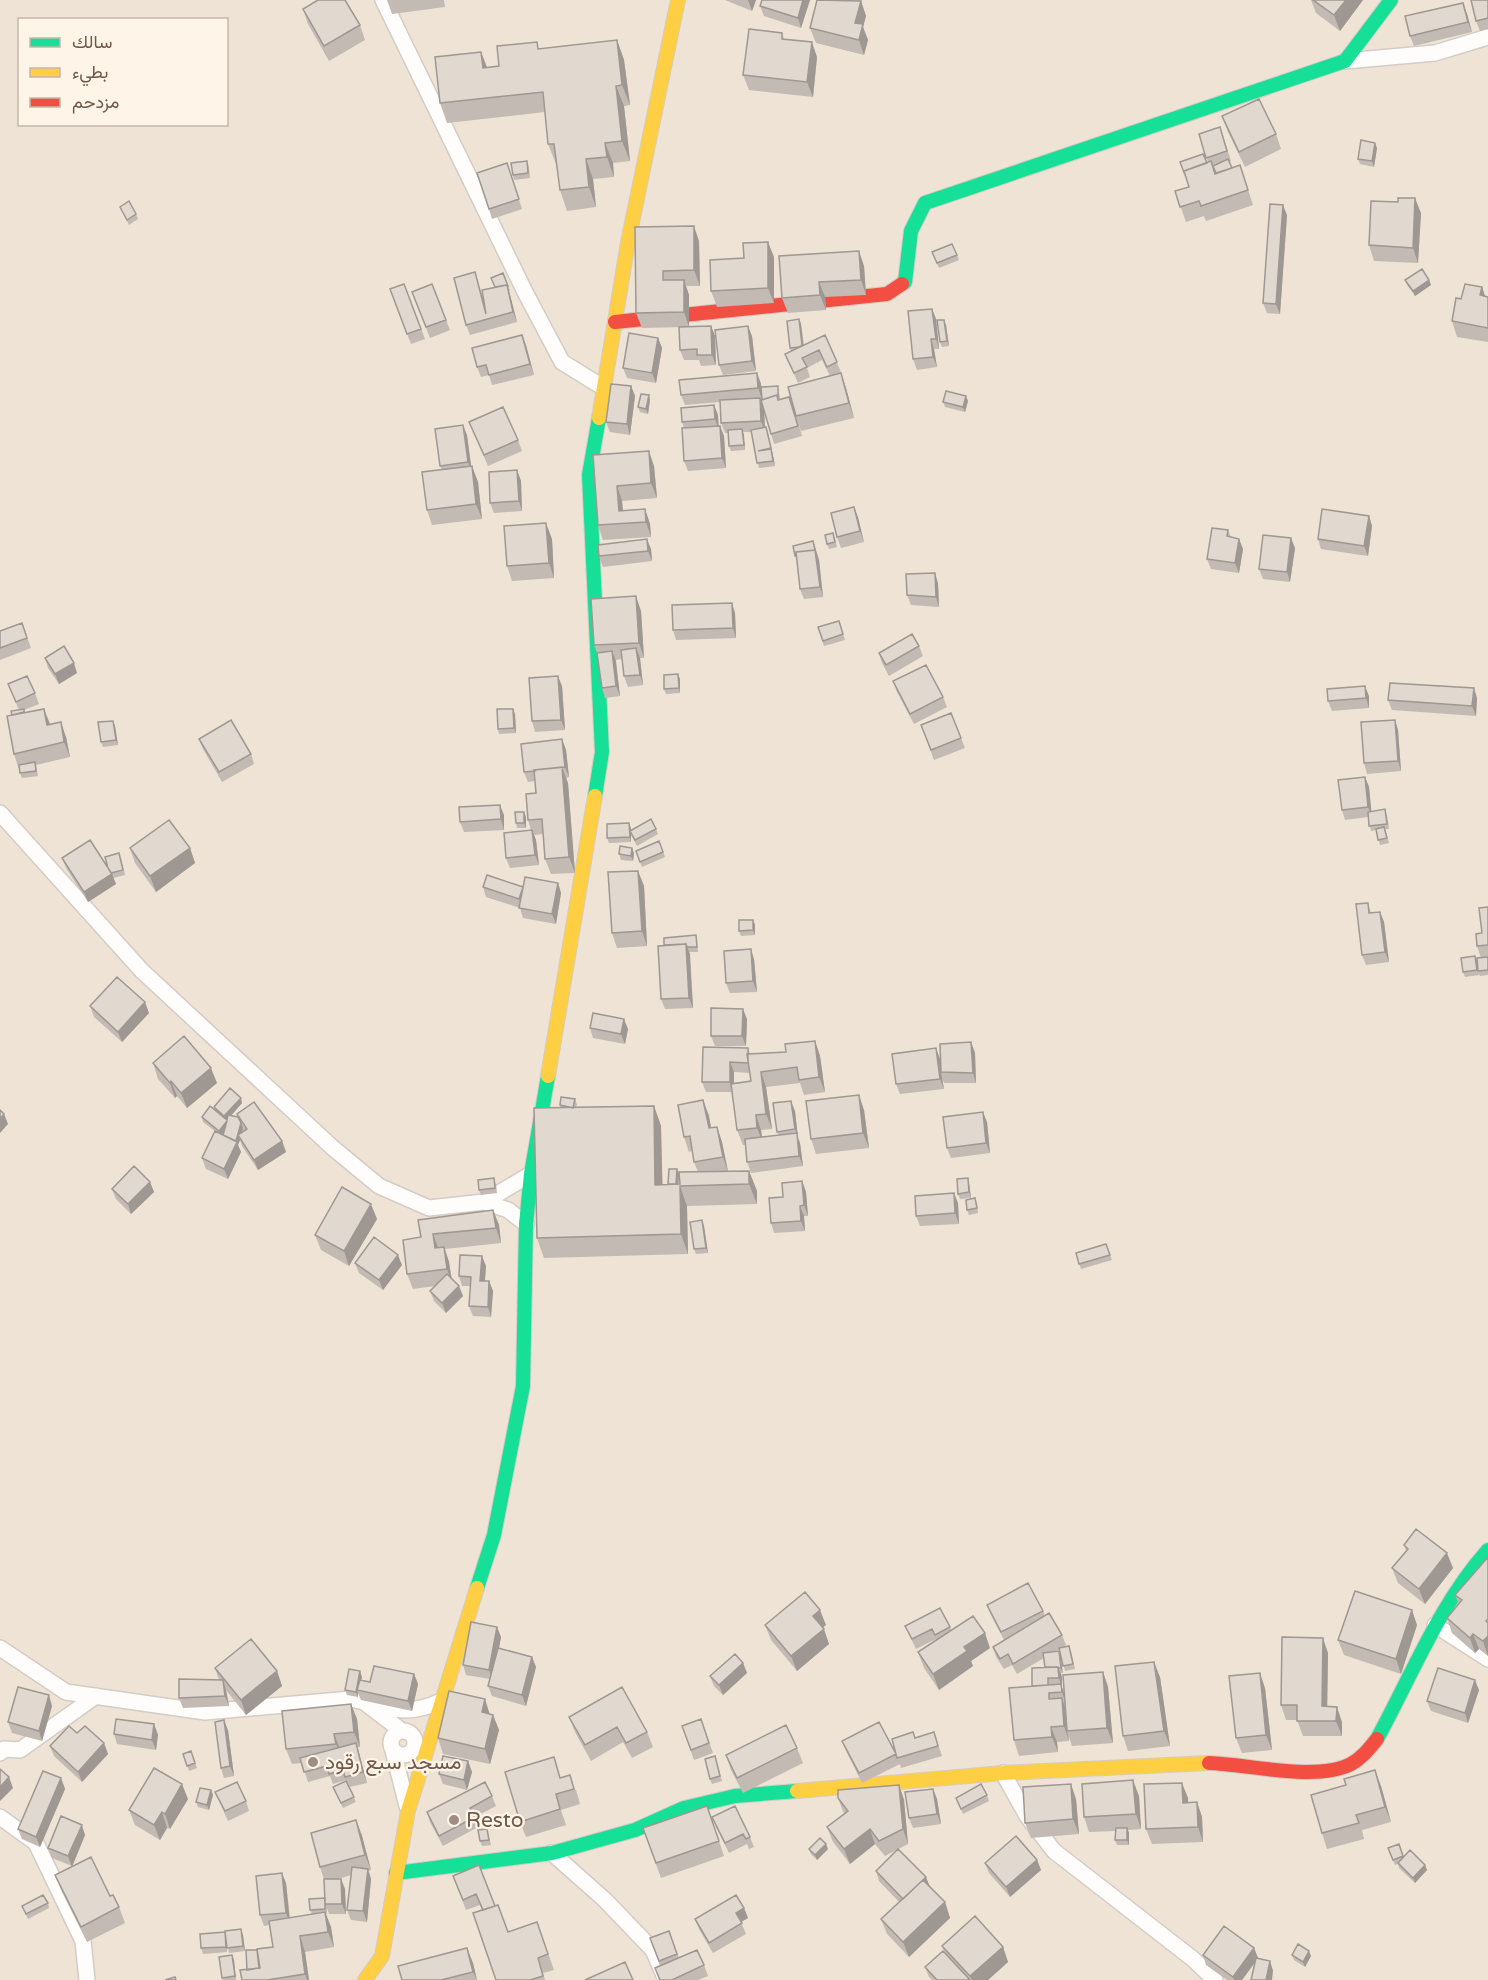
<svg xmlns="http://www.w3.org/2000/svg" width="1488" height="1980" font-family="'Varela Round',Vazirmatn,sans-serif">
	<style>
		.residential { fill: #eee3d5; fill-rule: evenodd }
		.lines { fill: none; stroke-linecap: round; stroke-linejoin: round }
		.street-casing { stroke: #d4ccc5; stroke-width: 18 }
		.fast-casing { stroke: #d4ccc4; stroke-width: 16 }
		.slow-casing { stroke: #d4ccc4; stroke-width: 16 }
		.jam-casing { stroke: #d4ccc4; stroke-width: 16 }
		.street { stroke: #fefdfc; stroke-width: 15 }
		.fast { stroke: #16e098; stroke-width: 14 }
		.slow { stroke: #ffcf43; stroke-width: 14 }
		.jam { stroke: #f24e42; stroke-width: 14 }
		.wall { fill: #c2bab3; fill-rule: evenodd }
		.shaded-wall { fill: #9e9792 }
		.building { fill: #e1d8d0; stroke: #9e9792; stroke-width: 1.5 }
		.poi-dot { fill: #9f8d81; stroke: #fef5e8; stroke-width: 2 }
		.labels { text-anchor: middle; stroke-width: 4.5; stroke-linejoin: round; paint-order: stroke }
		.poi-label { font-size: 21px; fill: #71584a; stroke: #fef5e8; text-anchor: start }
	</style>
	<rect width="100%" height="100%" fill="#f5f0e8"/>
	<path class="residential" d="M0 0H1488V1980H0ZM20 20H226V124H20Z"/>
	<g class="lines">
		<g class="street-casing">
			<path id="street" d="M383 0 525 292 562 362 604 388
				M1345 61 1435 53 1488 37
				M0 813 142 971 333 1148 379 1186 429 1208 484 1202 531 1174
				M484 1202 508 1210 526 1224
				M1435 1625 1488 1659
				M0 1648 66 1692 205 1712 351 1699 364 1702 402 1731
				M368 1704C396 1711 414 1714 441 1701
				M391 1743a12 12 0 1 1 24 0a12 12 0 1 1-24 0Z
				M393 1751 407 1806
				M0 1753 4 1749 20 1750 96 1696
				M1003 1773 1027 1816 1054 1851 1193 1959 1215 1980
				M0 1817 36 1843 83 1941 87 1980
				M552 1853 605 1900 653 1950 666 1980"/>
		</g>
		<g class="fast-casing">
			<path id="fast" d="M902 284 905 282 911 231 925 203 1345 61 1391 0
				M595 796 602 752 589 475 599 418
				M477 1588 494 1535 523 1386 526 1224 531 1174 548 1076
				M1377 1739C1412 1675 1439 1605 1488 1550
				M396 1873 552 1853 635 1830 684 1808 735 1796 797 1791"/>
		</g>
		<g class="slow-casing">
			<path id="slow" d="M599 418 628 242 678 0
				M548 1076 595 796
				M797 1791 1003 1773 1209 1763
				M365 1980 382 1956 408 1811 477 1588"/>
		</g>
		<g class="jam-casing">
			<path id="jam" d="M615 322 887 294 902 284
				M1209 1763C1247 1764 1316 1782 1351 1764 1362 1758 1369 1749 1377 1739"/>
		</g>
		<use href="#street" class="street"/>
		<use href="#fast" class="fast"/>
		<use href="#slow" class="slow"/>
		<use href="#jam" class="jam"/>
	</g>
	<path class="wall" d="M387 0H444L445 7 392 14Z
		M725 0H756L752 11Z
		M762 0H810L801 28 764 16 760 6Z
		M1311 0H1363L1340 31 1316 13Z
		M1488 0V29L1480 31 1476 21Z
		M861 1 866 16 863 27 868 40 864 55 816 43 810 28Z
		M303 9 360 25 365 40 329 61 308 24Z
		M1467 14 1472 32 1414 46 1410 36Z
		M782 33 784 39 817 57 813 97 749 90 743 75Z
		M617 40 624 60 630 105 624 106 630 161 613 163 614 177 593 179 596 207 567 211 560 190 557 164H556L548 144 545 112 447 123 440 103 481 52 487 67 499 66 539 49Z
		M1222 116 1276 134 1281 149 1245 167 1228 132Z
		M1220 127 1231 161 1229 162 1232 168 1240 165 1253 205 1206 221 1204 216 1186 222 1175 191 1189 187 1208 162 1199 134Z
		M1377 148 1374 167 1360 164 1358 159Z
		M527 161 529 167 530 178 514 180 513 175Z
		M507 163 522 209 492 219 489 209Z
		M1398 202 1421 213 1418 263 1374 261 1369 245Z
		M120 207 136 214 138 219 129 225Z
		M1287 215 1280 314 1267 313 1263 303Z
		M635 227 699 241 700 286H686L689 295V327L711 326 715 336 716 365 701 366 699 360H684L680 350 684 327 642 328 636 313Z
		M952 244 959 260 939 268 932 252Z
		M779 256 864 266 866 295 825 297 826 310 788 313 782 298Z
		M774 257V303L717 307 711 291 744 258Z
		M475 272 484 303 503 273 510 291H509L517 322 470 335 466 325Z
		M1405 280H1429L1431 285 1415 296 1407 285Z
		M404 284 425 339 411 344 390 289Z
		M432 284 450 330 430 338 412 292Z
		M1482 287 1485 296 1488 297V342L1457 337 1452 321 1461 299Z
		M932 309 936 319 939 349H934L937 367 917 370 913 359Z
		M799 319 801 324 804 345 825 335 841 372 836 374 846 388 854 418 801 431 797 419 802 436 774 444 764 410 765 427 768 432 775 466 759 468 751 432H743L745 450 731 451 729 446 728 433H725L721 423 720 402 685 405 681 395 757 373 761 384 762 399H760L762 403 779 392 780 399 789 397 830 376 822 360 807 368 810 377 798 383 785 354 791 351 790 348Z
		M946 325 949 346 942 347 940 342Z
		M522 335 534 375 492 385 489 375 481 377 477 367Z
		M752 336 756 371 723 375 719 365Z
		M658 338 662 348 656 383 627 378 623 368Z
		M631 386 635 396 630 435 610 432 606 422Z
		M650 400 648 414 640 412 638 407Z
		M968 401 965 412 945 407 943 402Z
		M714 405 718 415V426H720L724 436 726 468 688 471 684 461V428L682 422Z
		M469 422 518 440 522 451 488 466Z
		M467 435 471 467 478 482 482 519 432 525 427 510 442 470 440 466Z
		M593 455 654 466 657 498 622 501 623 511 645 509 650 524 651 537 603 540 598 525Z
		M517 470 521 481 522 511 494 513 490 503Z
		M854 507 864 542 841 548 837 537Z
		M1369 516 1372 526 1368 556 1321 549 1318 539Z
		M1228 530 1231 537 1239 539 1243 549 1239 573 1211 569 1207 559Z
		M835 538 837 547 829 549 827 544Z
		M552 539 554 578 512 581 507 566Z
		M813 541 819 560 823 597 804 599 800 589 797 560 793 546Z
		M1295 548 1290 582 1263 579 1259 569Z
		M651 549 652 561 603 567 599 556Z
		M938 583 939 607 911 605 907 595Z
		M641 611 644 658H640L643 685 628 687 624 676 622 659 615 660 620 696 605 698 602 688 598 655 594 645Z
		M735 613 736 638 676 640 673 630Z
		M839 621 845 640 824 646 818 627Z
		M22 623 31 648 0 660V631Z
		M919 646 923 656 889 676 882 663 879 653Z
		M45 658 77 673 59 684 48 668Z
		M680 679V693L666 694 664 689Z
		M893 681 943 697 947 707 914 724 897 692Z
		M8 684 35 693 39 704 24 710 25 712 50 724 66 737 70 757 36 765 38 776 22 778 20 773 14 754 12 715 19 710Z
		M562 686 565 730 535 732 532 721Z
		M1369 696V708L1332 711 1328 701Z
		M1477 698 1476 716 1392 710 1388 700Z
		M513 709 515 714 516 733 499 734 498 729Z
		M951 713 965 748 934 760 921 725Z
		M1395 720 1398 730 1401 771 1367 774 1364 763Z
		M115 726 118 745 103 747 101 742Z
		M199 739 251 754 254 764 222 782 203 749Z
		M562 739 566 750 569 777 566 778 568 783 575 873 551 874 545 859 543 834 534 835 536 840 539 865 510 868 506 858 531 830 528 820 536 793 535 781 528 782 524 772Z
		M1365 777 1369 787 1371 811 1387 814 1389 829H1385L1389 843 1380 845 1376 830 1371 831 1368 817 1345 820 1342 810Z
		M504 815V830L464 832 460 822Z
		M526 817V828H517L516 823Z
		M631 828V830L656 829 658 834 637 846 631 835V842L609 843 607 838Z
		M659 841 665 857 642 867 636 851Z
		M130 848H190L195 863 156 892 135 863Z
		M634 853 633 861 621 860 619 854Z
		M62 858 108 868 121 858 125 875 113 878 116 884 88 902 66 868Z
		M638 871 644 886 647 946 617 948 612 933Z
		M558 883 561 893 556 924 523 918 520 908 486 897 483 887H523Z
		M1368 903 1371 913 1380 912 1384 922 1389 962 1366 965 1362 955Z
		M1488 907V975L1480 976 1478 972 1479 975 1465 977 1463 972 1475 956 1477 961 1481 958 1477 946 1482 933Z
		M753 920 755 925V935L741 936 739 931Z
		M697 940 698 952H689L693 1008 665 1009 661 999 658 946Z
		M754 959 757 992 730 993 726 983Z
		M90 1006 149 1013 122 1042 94 1017Z
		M747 1019 746 1046H715L711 1036Z
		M590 1028 628 1029 625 1044 593 1038Z
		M815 1041 820 1056 825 1092 804 1095 800 1083 766 1087 772 1129 761 1130 762 1137 779 1135 777 1132 795 1111 798 1138 800 1143 803 1166 751 1173 747 1162 745 1145H743L737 1130 732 1092H706L702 1082 748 1048 750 1054 786 1052ZM734 1072 750 1073 751 1081 734 1083Z
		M971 1042 975 1053 976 1083H944L942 1078 944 1089 900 1094 896 1084 940 1059Z
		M153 1063 217 1083 187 1108 177 1096 175 1098 158 1079Z
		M575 1099 577 1105 576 1107 654 1106 661 1126 662 1184H668L679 1174 678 1184H680L698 1172 694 1162 692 1151 689 1152 684 1137 703 1100 709 1116 711 1128 717 1127 722 1142 728 1171H749L757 1191V1204L687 1206 688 1254 544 1258 537 1238 560 1107V1105Z
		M242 1103 231 1116 239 1119 237 1114 282 1141 286 1152 258 1170 242 1146 240 1140 238 1145 241 1152 228 1179 206 1169 202 1158 215 1131 203 1122 202 1117 215 1110 214 1107Z
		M864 1110 869 1148 816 1154 811 1139Z
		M987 1122 990 1153 951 1158 947 1148Z
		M968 1178 969 1183 971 1198 960 1199 958 1194Z
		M802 1181 806 1192 808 1216H804L805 1231 774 1233 771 1223 783 1197Z
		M150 1182 154 1192 131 1214 116 1199 112 1189Z
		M496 1183 497 1193 481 1195 479 1190Z
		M958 1203 959 1224 920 1226 916 1216Z
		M977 1203 978 1213 969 1215 967 1210Z
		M493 1210 499 1225 501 1243 445 1249 449 1262 452 1279 463 1296 446 1313 434 1301 430 1291 435 1286 413 1289 407 1274 421 1237Z
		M377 1219 349 1266 321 1250 315 1235Z
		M704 1226 708 1253 696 1254 694 1249Z
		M1106 1244 1112 1260 1081 1269 1076 1253Z
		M355 1263 402 1265 383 1290 359 1273Z
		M486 1266 485 1281H489L493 1291 491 1317 473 1316 469 1306 471 1286H462L459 1276Z
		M1404 1545 1453 1568 1425 1604 1398 1583 1392 1568 1406 1551Z
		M1488 1557V1656L1479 1649 1475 1653 1452 1633 1447 1618 1459 1604 1455 1595Z
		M987 1605 1043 1611 1045 1616 1062 1635 1066 1645 1061 1648 1071 1651 1075 1669 1065 1671 1060 1649 1055 1651 1060 1656 1063 1673H1061L1062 1677V1688L1064 1692 1103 1672 1108 1687 1113 1743 1072 1746 1069 1737V1741L1057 1742 1058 1752 1019 1756 1014 1740 1032 1686 1045 1667 1044 1658 1017 1674 1012 1665 1004 1669 996 1657 993 1647 1004 1640 991 1615Z
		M765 1625H826L822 1628 829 1644 797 1671 771 1640Z
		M1417 1625 1401 1674 1344 1655 1338 1640Z
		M905 1626 950 1627 951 1630 990 1648 971 1661 973 1666 939 1690 924 1668 918 1652 936 1640V1639L916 1649Z
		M497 1627 501 1637 499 1648 532 1657 536 1667 526 1706 492 1696 488 1686 490 1679 466 1675 463 1665Z
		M1328 1653 1327 1706 1342 1722V1736H1303L1297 1720H1286L1281 1705Z
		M743 1663 747 1673 723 1695 714 1686 710 1676Z
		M215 1668 277 1671 282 1686 246 1715 226 1690 229 1706 183 1708 179 1698 219 1680Z
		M414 1674 418 1684 412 1711 361 1700 358 1693V1697L347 1695 345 1690 362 1677 361 1680 370 1682Z
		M1160 1677 1170 1746 1128 1751 1123 1736Z
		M1265 1688 1272 1750 1242 1753 1236 1738Z
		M1479 1690 1468 1723 1431 1711 1427 1701Z
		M351 1704 357 1719 360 1747H357L367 1783 349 1787 356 1802 343 1808 333 1787 349 1786 346 1780 333 1784 330 1776 308 1782 302 1763 292 1764 286 1749Z
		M52 1706 42 1741 12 1733 8 1722Z
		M490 1714 493 1715 499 1730 490 1764 443 1754 438 1738Z
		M569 1717 647 1732 653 1747 632 1758 623 1742 591 1761 575 1732Z
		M701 1719 713 1753 694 1760 682 1726Z
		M879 1722 897 1756 915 1738 934 1732 942 1756 901 1768 900 1764 862 1783 846 1751 842 1741Z
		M154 1724 158 1735 156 1750 117 1744 114 1734Z
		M228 1730 234 1776 224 1778 221 1768Z
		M77 1733 104 1743 108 1754 82 1782 54 1756 50 1746Z
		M797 1748 803 1763 743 1793 731 1770 726 1755Z
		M191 1751 197 1768 189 1771 183 1754Z
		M715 1756 722 1781 712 1784 710 1779Z
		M468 1761 472 1772 467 1790 443 1784 439 1774Z
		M61 1778 65 1789 40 1847 22 1839 18 1829Z
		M561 1778 576 1790 580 1804 561 1810 566 1825 526 1837 520 1822Z
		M899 1785 904 1800 908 1844 885 1856 875 1844 850 1864 833 1842 827 1827 844 1814 838 1798Z
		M1381 1786 1391 1822 1362 1830 1364 1839 1327 1849 1322 1833Z
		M933 1789 937 1799 941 1824 913 1828 909 1818Z
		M211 1790 213 1795 209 1810 198 1807 196 1802Z
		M215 1792 246 1801 249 1811 228 1821Z
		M987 1795 989 1801 963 1814 956 1798Z
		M492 1796 496 1806 475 1817 478 1827 443 1846 430 1822 427 1812Z
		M1139 1796 1141 1829 1128 1830 1129 1833V1845H1117L1115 1840 1116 1831 1089 1832 1084 1817Z
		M1188 1798V1802H1197L1202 1817 1203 1842 1152 1844 1146 1829Z
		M188 1799 170 1829 167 1828 160 1840 135 1825 129 1810Z
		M1076 1799 1079 1834 1031 1838 1025 1823Z
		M707 1806 724 1856 661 1878 643 1828Z
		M712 1817 750 1837 754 1847 749 1849 747 1844 729 1853 716 1827Z
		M356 1820 362 1836 371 1870 368 1871 371 1879 367 1922 351 1920 347 1910 351 1875 338 1879H341L345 1889 346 1914H329L327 1908V1914H326L331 1927 334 1947 305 1952 309 1980H242L247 1970 273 1947 269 1925 264 1926 260 1915 286 1883 290 1918 312 1914 310 1910 325 1898 324 1879 320 1867Z
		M487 1829 491 1845 482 1846 480 1841Z
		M85 1835 72 1866 110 1896 119 1907 125 1923 87 1942 61 1890 55 1875 72 1866 52 1858 48 1848Z
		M1399 1844 1403 1857 1427 1870 1415 1883 1399 1868 1398 1864 1395 1865 1388 1848Z
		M809 1849H828L817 1860 811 1854Z
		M1037 1860 1041 1870 1010 1897 989 1873 985 1863Z
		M876 1871 945 1902 950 1918 909 1957 887 1934 881 1919 899 1902 879 1881Z
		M453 1876 495 1906 508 1932 537 1922 554 1970 543 1973 545 1980H496L482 1910 480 1905 466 1910Z
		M48 1903 49 1908 28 1919 22 1906Z
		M744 1908 748 1918 741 1922 746 1934 713 1953 699 1929 695 1919Z
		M669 1931 679 1958 704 1965 708 1976 698 1980H659L655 1968 660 1966 650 1938Z
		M225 1932 226 1936 243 1935 245 1951 229 1953 227 1942V1952L203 1954 201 1948Z
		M942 1946 1003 1947 1008 1962 988 1980H932L929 1977 925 1967 945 1953Z
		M1254 1948 1258 1958 1270 1961 1273 1971 1255 1963 1242 1980H1227L1206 1965 1203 1955Z
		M232 1955 234 1960 236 1980H223L222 1978Z
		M1292 1955 1311 1956 1305 1967 1294 1960Z
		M473 1963 477 1980H402Z"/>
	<path class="shaded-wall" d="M748 0H756L752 11Z
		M803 0H810L801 28 798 18Z
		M1346 0H1363L1340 31 1334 15Z
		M861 1 866 16 863 27 868 40 864 55 859 40 855 23Z
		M1463 3 1467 14 1472 32 1468 22Z
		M617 40 624 60 630 105 622 85Z
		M812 42 817 57 813 97 807 82Z
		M481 52 489 73 483 68Z
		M616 86 624 106 630 161 622 141Z
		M605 143 613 163 614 177 607 157Z
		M1375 143 1377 148 1374 167 1372 161Z
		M586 159 593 179 596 207 589 187Z
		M1415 198 1421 213 1418 263 1413 248Z
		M1283 205 1287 215 1280 314 1276 304Z
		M694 226 699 241 700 286 694 270Z
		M768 242 774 257V303L768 288Z
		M859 251 864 266 866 295 861 280Z
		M684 280 689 295V327L684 312Z
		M1429 280 1431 285 1415 296 1413 291Z
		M819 282 825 297 826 310 820 295Z
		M507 285 510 295 517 322 513 312Z
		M1482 287 1487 302 1480 295Z
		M932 309 936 319 939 349 936 339Z
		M799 319 801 324 804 352 802 346Z
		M944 320 946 325 949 346 947 341Z
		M711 326 715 336 716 365 712 355Z
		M748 326 752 336 756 371 752 361Z
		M522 335 526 345 534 375 530 364Z
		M658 338 662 348 656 383 652 373Z
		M931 339 934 349 937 367 933 357Z
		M757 373 761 384 762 399 758 388Z
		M841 373 846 388 854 418 849 403Z
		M631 386 635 396 630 435 627 424Z
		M649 395 650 400 648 414 646 409Z
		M966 396 968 401 965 412 963 407Z
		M760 398 764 408 765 431 761 421Z
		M714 405 718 415 719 430 715 419Z
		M463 425 467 435 472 472 468 462Z
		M720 426 724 436 726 468 722 458Z
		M766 427 773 455 775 466 773 461Z
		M742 429 744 435 745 450 744 445Z
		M649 451 654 466 657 498 651 483Z
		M472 466 478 482 482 519 476 504Z
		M517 470 521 481 522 511 519 501Z
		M617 486 622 501 624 523 619 511Z
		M854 507 858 517 864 542 860 531Z
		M645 509 650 524 651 537 646 522Z
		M1369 516 1372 526 1368 556 1364 546Z
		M546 523 552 539 554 578 549 563Z
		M1291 538 1295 548 1290 582 1287 572Z
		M647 539 651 549 652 561 648 551Z
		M1239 539 1243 549 1239 573 1235 563Z
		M813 541 819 560 823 597 820 587Z
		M935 573 938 583 939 607 936 597Z
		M636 596 641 611 644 658 639 643Z
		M732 603 735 613 736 638 733 628Z
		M636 648 640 658 643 685 640 675Z
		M612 651 616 661 620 696 616 686Z
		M74 663 77 673 59 684 55 674Z
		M678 674 680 679V693L679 688Z
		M558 676 562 686 565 730 561 720Z
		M1365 686 1369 696V708L1366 698Z
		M1474 688 1477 698 1476 716 1472 706Z
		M44 709 50 724 47 725Z
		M513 709 515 714 516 733 514 728Z
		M1395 720 1398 730 1401 771 1398 761Z
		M113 721 115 726 118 745 116 740Z
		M61 722 66 737 70 757 64 742Z
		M562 739 566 750 569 777 565 767Z
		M562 767 568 783 575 873 569 857Z
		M1365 777 1369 787 1372 817 1368 807Z
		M500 805 504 815V830L501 819Z
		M524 812 526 817V828L524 823Z
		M629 823 631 828V834L630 831 631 835V842L630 837Z
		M532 830 536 840 539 865 535 855Z
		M190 848 195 863 156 892 150 876Z
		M632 848 634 853 633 861 631 856Z
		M638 871 644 886 647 946 642 931Z
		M112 874 116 884 88 902 84 892Z
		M558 883 561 893 556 924 552 914Z
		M1380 912 1384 922 1389 962 1385 952Z
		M753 920 755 925V935L753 930Z
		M686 944 690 954 693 1008 689 998Z
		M751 949 754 959 757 992 753 981Z
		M145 1002 149 1013 122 1042 118 1032Z
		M743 1009 747 1019 746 1046 742 1036Z
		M624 1019 628 1029 625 1044 621 1034Z
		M815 1041 820 1056 825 1092 819 1077Z
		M971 1042 975 1053 976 1083 973 1073Z
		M936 1048 940 1059 941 1072 942 1078 944 1089 940 1079Z
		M730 1062 734 1072V1092L730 1082Z
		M211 1068 217 1083 187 1108 181 1093Z
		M761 1072 766 1087 772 1129 766 1114Z
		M171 1081 177 1096 175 1098 170 1083Z
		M859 1095 864 1110 869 1148 863 1133Z
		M241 1098 242 1103 226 1121 224 1116Z
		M703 1100 709 1116 714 1144 709 1128Z
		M791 1101 795 1111 798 1138 800 1143 803 1166 799 1156 797 1135 795 1129Z
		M654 1106 661 1126 663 1205 655 1185Z
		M983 1112 987 1122 990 1153 986 1143Z
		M4 1114 8 1124 0 1133V1119Z
		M756 1115 761 1130 763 1143 757 1128Z
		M227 1121 229 1126 220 1136 219 1131Z
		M241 1123 243 1128 240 1138 238 1135 240 1140 238 1145 241 1152 228 1179 224 1169 236 1141Z
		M717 1127 722 1142 728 1172 723 1157Z
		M282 1141 286 1152 258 1170 254 1160Z
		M677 1169 679 1174 678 1196 676 1191Z
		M749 1171 757 1191V1204L749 1184Z
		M968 1178 969 1183 971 1198 969 1192Z
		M802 1181 806 1192 808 1216 804 1205Z
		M150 1182 154 1192 131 1214 128 1204Z
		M680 1186 687 1206 688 1254 681 1234Z
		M954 1193 958 1203 959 1224 955 1213Z
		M371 1204 377 1219 349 1266 344 1251Z
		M800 1206 804 1216 805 1231 801 1221Z
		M493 1210 499 1225 501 1243 496 1228Z
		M702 1220 704 1226 708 1253 706 1248Z
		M433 1234 439 1250 435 1248Z
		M444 1247 449 1262 452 1284 447 1269Z
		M398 1255 402 1265 383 1290 379 1280Z
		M482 1256 486 1266 484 1291 480 1281Z
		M489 1281 493 1291 491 1317 488 1307Z
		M459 1286 463 1296 446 1313 442 1303Z
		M1447 1553 1453 1568 1425 1604 1419 1589Z
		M820 1610 826 1625 818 1631 813 1616Z
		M1412 1610 1417 1625 1401 1674 1396 1659Z
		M497 1627 501 1637 493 1680 489 1670Z
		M824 1629 829 1644 797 1671 791 1656Z
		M985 1633 990 1648 971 1661 973 1666 939 1690 933 1674 964 1647Z
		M1473 1634 1479 1649 1475 1653 1470 1638Z
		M1488 1636V1656L1483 1641Z
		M1323 1638 1328 1653 1327 1721 1322 1706Z
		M1059 1651 1060 1656 1063 1673 1061 1668Z
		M532 1657 536 1667 526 1706 522 1695Z
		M1154 1662 1160 1677 1170 1746 1164 1731Z
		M743 1663 747 1673 723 1695 719 1685Z
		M1058 1667 1062 1677V1688L1059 1678Z
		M277 1671 282 1686 246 1715 241 1700Z
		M360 1671 362 1677 359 1690H357L358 1693V1697L356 1692Z
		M1103 1672 1108 1687 1113 1743 1107 1728Z
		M1260 1673 1265 1688 1272 1750 1266 1735Z
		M414 1674 418 1684 412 1711 408 1701Z
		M223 1680 226 1690 229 1706 225 1696Z
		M1475 1680 1479 1690 1468 1723 1465 1713Z
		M1061 1684 1066 1699 1067 1707 1062 1692Z
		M49 1695 52 1706 42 1741 39 1731Z
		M1062 1698 1067 1714V1731L1069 1741 1064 1726Z
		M485 1699 490 1715 482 1712Z
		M351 1704 357 1719 360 1747 354 1732Z
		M1337 1707 1342 1722V1736L1336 1721Z
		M493 1715 499 1730 490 1764 485 1749Z
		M224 1720 228 1730 234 1776 230 1766Z
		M154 1724 158 1735 156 1750 152 1740Z
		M1051 1727 1057 1742 1058 1752 1052 1737Z
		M334 1734 340 1749 341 1759 336 1744Z
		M104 1743 108 1754 82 1782 78 1772Z
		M356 1743 359 1753 367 1783 363 1772Z
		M468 1761 472 1772 467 1790 464 1780Z
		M1375 1770 1381 1786 1391 1822 1385 1807Z
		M9 1777 13 1788 0 1801V1787Z
		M61 1778 65 1789 40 1847 36 1837Z
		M1133 1780 1139 1796 1141 1829 1136 1814Z
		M1182 1783 1188 1798 1189 1818 1183 1803Z
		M182 1784 188 1799 170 1829 165 1814Z
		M1071 1784 1076 1799 1079 1834 1073 1819Z
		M899 1785 904 1800 908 1844 903 1829Z
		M933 1789 937 1799 941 1824 937 1814Z
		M211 1790 213 1795 209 1810 207 1805Z
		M1197 1802 1202 1817 1203 1842 1198 1827Z
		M162 1812 167 1828 160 1840 154 1825Z
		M356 1820 362 1836 371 1870 365 1855Z
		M82 1825 85 1835 72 1867 68 1856Z
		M1127 1828 1129 1833V1845L1127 1840Z
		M870 1829 875 1844 850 1864 844 1849Z
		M826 1844 828 1849 817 1860 815 1855Z
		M1037 1860 1041 1870 1010 1897 1006 1887Z
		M1425 1865 1427 1870 1415 1883 1413 1878Z
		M368 1869 371 1879 367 1922 363 1911Z
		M282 1873 286 1883 290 1923 286 1913Z
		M926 1877 930 1887 903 1899Z
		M341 1879 345 1889 346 1914 342 1904Z
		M945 1902 950 1918 909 1957 903 1942Z
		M744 1908 748 1918 739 1923 736 1913Z
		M325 1912 331 1927 334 1947 328 1932Z
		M241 1929 243 1935 245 1951 243 1946Z
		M300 1936 305 1952 309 1980H307L305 1974Z
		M1003 1947 1008 1962 988 1980H972L970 1976Z
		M467 1948 473 1963 477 1980 473 1972Z
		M1254 1948 1258 1958 1242 1980H1234L1233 1977Z
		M1309 1951 1311 1956 1305 1967 1303 1962Z
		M232 1955 234 1960 236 1980 235 1976Z
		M1270 1961 1273 1971 1272 1980H1266Z"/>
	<path class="building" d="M318 0H345L360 25 324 46 303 9Z
		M762 0H803L798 18 760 6Z
		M817 0 861 1 855 23 863 24 859 40 810 28Z
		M1313 0H1346L1334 15Z
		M1471 0H1488V18L1476 21Z
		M1463 3 1468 22 1410 36 1405 16Z
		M749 29 782 33V39L812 42 807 82 743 75Z
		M617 40 622 85 616 86 622 141 605 143 607 157 586 159 589 187 560 190 554 144H548L543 92 440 103 435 57 481 52 483 68 499 66 497 46 537 42 538 49Z
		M1259 99 1276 134 1239 152 1222 116Z
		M1220 127 1227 151 1206 158 1199 134Z
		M1361 140 1375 143 1372 161 1358 159Z
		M1203 154 1207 163 1184 171 1185 175 1180 162Z
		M1228 159 1232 168 1216 173 1213 166Z
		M527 161 528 173 513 175 511 163Z
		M1211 161 1215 174 1240 165 1248 190 1201 206 1199 201 1180 207 1175 191 1189 187 1184 171Z
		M507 163 519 199 489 209 477 173Z
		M1398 198H1415L1413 248 1369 245 1371 201 1398 202Z
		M129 201 136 214 127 220 120 207Z
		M1270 204 1283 205 1276 304 1263 303Z
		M694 226V270L663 271V280H684V312L636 313 635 227Z
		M768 242V288L711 291 710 260 744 258 743 243Z
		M952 244 957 255 937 263 932 252Z
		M859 251 861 280 819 282 820 295 782 298 779 256Z
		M1422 269 1429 280 1413 291 1405 280Z
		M475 272 486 314 482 290 507 285 513 312 466 325 454 278Z
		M503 273 508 286H507V285L495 287 491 278Z
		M404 284 421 329 407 334 390 289Z
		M432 284 446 320 426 327 412 292Z
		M1465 284 1482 287 1480 295 1488 297V328L1452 321 1456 298 1461 299Z
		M932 309 936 339H931L933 357 913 359 908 311Z
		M799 319 802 345 799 347 790 348 787 321Z
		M937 320H944L947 341 940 342Z
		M711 326 712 355H697V349L680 350 679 327Z
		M748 326 752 361 719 365 715 330Z
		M629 333 658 338 652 373 623 368Z
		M522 335 530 364 489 375 486 365 477 367 472 348Z
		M825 335 837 362 827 367 819 350 802 358 807 367 794 373 785 354Z
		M757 373 758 388 681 395 679 380Z
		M841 373 849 403 796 416 788 387Z
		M611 384 631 386 627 424 606 422Z
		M778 386V399L777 395 762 400 761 387Z
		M946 391 966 396 963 407 943 402Z
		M641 394 649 395 646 409 638 407Z
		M777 395 778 400 789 397 798 426 771 434 761 400Z
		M760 398 761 421 721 423 720 400Z
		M714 405 715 419 682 422 681 408Z
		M503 407 518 440 484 455 469 422Z
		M463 425 468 462 440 466 435 429Z
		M720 426 722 458 684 461 682 428Z
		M766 427 771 448 758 451 771 449 773 461 757 463 751 430Z
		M742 429 744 445 729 446 728 430Z
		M649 451 651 483 617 486 619 511 645 509 646 522 598 525 593 455Z
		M472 466 476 504 427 510 422 472Z
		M517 470 519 501 490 503 489 472Z
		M854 507 860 531 837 537 831 513Z
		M1322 509 1369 516 1364 546 1318 539Z
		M546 523 549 563 507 566 504 526Z
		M1212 528 1228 530 1227 536 1239 539 1235 563 1207 559Z
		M833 533 835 542 827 544 825 535Z
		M1263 535 1291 538 1287 572 1259 569Z
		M647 539 648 551 599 556 598 545Z
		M813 541 815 550 796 552V556H795L793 546Z
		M815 550 820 587 800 589 796 552Z
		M935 573 936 597 907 595 906 574Z
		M636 596 639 643 594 645 591 599Z
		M732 603 733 628 673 630 672 605Z
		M839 621 843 634 823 641 818 627Z
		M22 623 27 638 0 648V631Z
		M912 634 919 646 886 665 879 653Z
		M64 646 74 663 55 674 45 658Z
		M636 648 640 675 624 676 621 650Z
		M612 651 616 686 602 688 597 653Z
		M926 665 943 697 910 714 893 681Z
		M678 674 679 688 664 689V675Z
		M27 676 35 693 16 702 8 684Z
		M558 676 561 720 532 721 529 678Z
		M1390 683 1474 688 1472 706 1388 700Z
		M1365 686 1366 698 1328 701 1327 689Z
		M24 709V712L12 715 11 711Z
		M44 709 47 725 61 722 64 742 14 754 7 716Z
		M497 709H513L514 728 498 729Z
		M951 713 961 738 931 750 921 725Z
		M231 720 251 754 219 772 199 739Z
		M1395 720 1398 761 1364 763 1361 722Z
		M113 721 116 740 101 742 98 722Z
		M562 739 565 767 534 770 535 771 524 772 521 744Z
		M35 762 36 771 20 773 19 765Z
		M562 767 569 857 545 859 542 819 528 820 526 794 536 793 534 770Z
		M1365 777 1368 807 1342 810 1338 780Z
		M500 805 501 819 460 822 459 807Z
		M1385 809 1387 824 1369 826 1368 812Z
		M515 812H524V823H516Z
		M651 819 656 829 635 840 630 831Z
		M169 820 190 848 150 876 130 848Z
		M629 823 630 837 607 838V824Z
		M1384 827 1387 838 1378 840 1376 829Z
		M532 830 535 855 506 858 504 833Z
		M90 840 112 874 84 892 62 858Z
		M659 841 663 852 640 862 636 851Z
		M620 846 632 848 631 856 619 854Z
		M119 853 123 870 111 873 108 868 105 857Z
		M638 871 642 931 612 933 608 872Z
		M487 875 523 887 519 899 483 887Z
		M525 877 558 883 552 914 519 908Z
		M1368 903 1369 913 1380 912 1385 952 1362 955 1356 904Z
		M1488 907V945L1477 946 1476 934 1482 933 1479 908Z
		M739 920H753V930L739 931Z
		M696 935 697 947H687L686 944 664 945V938Z
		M686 944 689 998 661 999 658 946Z
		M751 949 753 981 726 983 724 951Z
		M1475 956 1477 970 1463 972 1461 958Z
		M1488 957V970L1478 971 1477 958Z
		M117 977 145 1002 118 1032 90 1006Z
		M711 1008 743 1009 742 1036H711Z
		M593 1013 624 1019 621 1034 590 1028Z
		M184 1036 211 1068 181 1093 171 1081 170 1083 153 1063Z
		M815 1041 819 1077 799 1080 797 1067 761 1072 766 1114 756 1115 757 1128 737 1130 731 1084 751 1081 747 1054 786 1052 785 1044Z
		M971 1042 973 1073 941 1072 940 1044Z
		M703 1047 748 1048V1063L730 1062V1082H702Z
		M936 1048 940 1079 896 1084 892 1054Z
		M230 1088 241 1098 224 1116 214 1107Z
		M859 1095 863 1133 811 1139 806 1101Z
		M561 1097 575 1099 573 1108 560 1105Z
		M703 1100 709 1128 717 1127 723 1157 694 1162 690 1136 684 1137 678 1105Z
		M791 1101 795 1129 777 1132 773 1103Z
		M254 1102 282 1141 254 1160 238 1135 247 1129 237 1114Z
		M210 1106 227 1120 228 1115 238 1117 241 1123 236 1141 223 1135 227 1121 219 1131 202 1117Z
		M654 1106 655 1185 680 1184 679 1172 749 1171V1184L680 1186 681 1234 537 1238 534 1108Z
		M0 1110 4 1114 0 1119Z
		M983 1112 986 1143 947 1148 943 1117Z
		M215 1131 237 1142 224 1169 202 1158Z
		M797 1133 799 1156 747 1162 745 1139Z
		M134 1166 150 1182 128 1204 112 1189Z
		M669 1169H677L676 1184H668Z
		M494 1178 495 1188 479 1190 478 1180Z
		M968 1178 969 1192 958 1194 957 1179Z
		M802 1181 804 1205 800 1206 801 1221 771 1223 769 1198 783 1197 782 1183Z
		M342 1187 371 1204 344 1251 315 1235Z
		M954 1193 955 1213 916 1216 915 1196Z
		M975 1198 977 1208 967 1210 966 1200Z
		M493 1210 496 1228 433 1234 435 1248 444 1247 447 1269 407 1274 403 1240 421 1237 418 1220Z
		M702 1220 706 1248 694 1249 690 1222Z
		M374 1237 398 1255 379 1280 355 1263Z
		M1106 1244 1110 1255 1079 1264 1076 1253Z
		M460 1255 482 1256 480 1281H489L488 1307 469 1306 471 1277 459 1276Z
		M447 1274 459 1286 442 1303 430 1291Z
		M1416 1529 1447 1553 1419 1589 1392 1568 1408 1549 1404 1545Z
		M1488 1557V1619L1486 1621 1488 1623V1636L1483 1641 1473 1634 1470 1638 1447 1618 1462 1600 1455 1595Z
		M1028 1583 1043 1611 1001 1632 987 1605Z
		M1355 1591 1412 1610 1396 1659 1338 1640Z
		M805 1592 820 1610 813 1616 824 1629 791 1656 765 1625Z
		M940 1608 950 1627 935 1635 932 1629 912 1639 905 1626Z
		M1049 1613 1062 1635 1013 1664 1008 1654 1000 1659 993 1647Z
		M973 1616 985 1633 964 1647 967 1651 933 1674 918 1652Z
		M471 1622 497 1627 489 1670 463 1665Z
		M1282 1637 1323 1638 1322 1706 1337 1707 1336 1721H1297V1705H1281Z
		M251 1639 277 1671 241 1700 215 1668Z
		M1069 1646 1073 1664 1063 1666 1059 1648Z
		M498 1648 532 1657 522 1695 488 1686Z
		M1059 1651 1061 1668H1058V1667H1045L1043 1653Z
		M735 1654 743 1663 719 1685 710 1676Z
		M1154 1662 1164 1731 1123 1736 1115 1666Z
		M374 1666 414 1674 408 1701 357 1690 360 1680 370 1682Z
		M1058 1667 1059 1678H1048V1685L1032 1686V1668Z
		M1438 1668 1475 1680 1465 1713 1427 1701Z
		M349 1669 360 1671 356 1692 345 1690Z
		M1103 1672 1107 1728 1067 1731 1063 1675Z
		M1260 1673 1266 1735 1236 1738 1229 1676Z
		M179 1679 223 1680 225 1696 179 1698Z
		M1061 1684 1062 1692 1049 1693V1699L1062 1698 1064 1726 1051 1727 1052 1737 1014 1740 1009 1688Z
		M18 1687 49 1695 39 1731 8 1722Z
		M622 1687 647 1732 626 1743 617 1727 585 1745 569 1717Z
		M449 1691 485 1699 482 1712 493 1715 485 1749 438 1738Z
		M351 1704 354 1732 334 1734 336 1744 286 1749 282 1711Z
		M116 1719 154 1724 152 1740 114 1734Z
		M701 1719 709 1743 691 1750 682 1726Z
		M224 1720 230 1766 221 1768 215 1722Z
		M879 1722 896 1754 859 1773 842 1741Z
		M786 1725 797 1748 737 1778 726 1755Z
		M69 1726 77 1733 85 1726 104 1743 78 1772 50 1746Z
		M913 1732 915 1738 934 1732 938 1746 897 1758 892 1739Z
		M356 1743 363 1772 345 1777 343 1770 329 1774 327 1766 304 1772 300 1758Z
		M191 1751 195 1763 187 1766 183 1754Z
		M443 1756 468 1761 464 1780 439 1774Z
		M715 1756 720 1776 710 1779 705 1759Z
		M554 1757 560 1778 570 1775 574 1789 556 1794 560 1809 520 1822 505 1772Z
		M154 1768 182 1784 165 1814 162 1812 154 1825 129 1810Z
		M0 1769 9 1777 0 1787Z
		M1375 1770 1385 1807 1356 1815 1359 1823 1322 1833 1311 1795 1346 1785 1344 1779Z
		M43 1771 61 1778 36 1837 18 1829Z
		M1133 1780 1136 1814 1084 1817 1082 1784Z
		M346 1781 354 1797 341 1803 333 1787Z
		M237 1782 246 1801 225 1811 215 1792Z
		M485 1782 492 1796 470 1808 475 1817 439 1836 427 1812Z
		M1182 1783 1183 1803 1197 1802 1198 1827 1146 1829 1144 1784Z
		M981 1784 987 1795 961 1809 956 1798Z
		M1071 1784 1073 1819 1025 1823 1023 1787Z
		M899 1785 903 1829 879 1841 870 1829 844 1849 827 1827 848 1811 838 1798V1790Z
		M200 1788 211 1790 207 1805 196 1802Z
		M933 1789 937 1814 909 1818 905 1792Z
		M707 1806 719 1841 656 1863 643 1828Z
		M735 1806 750 1837 746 1839 743 1834 725 1843 712 1817Z
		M61 1816 82 1825 68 1856 48 1848Z
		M356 1820 365 1855 320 1867 311 1833Z
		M1116 1828H1127V1840H1115Z
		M487 1829 489 1840 480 1841 478 1830Z
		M1016 1836 1037 1860 1006 1887 985 1863Z
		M820 1838 826 1844 815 1855 809 1849Z
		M1399 1844 1403 1856 1393 1860 1388 1848Z
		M898 1849 926 1877 903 1899 876 1871Z
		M1410 1850 1425 1865 1413 1878 1398 1863Z
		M91 1857 110 1896 113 1895 119 1907 81 1927 55 1875Z
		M479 1865 495 1906 483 1910 476 1894 463 1900 453 1876Z
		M352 1867 368 1869 363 1911 347 1910Z
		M282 1873 286 1913 260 1915 256 1876Z
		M324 1879H341L342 1904H325Z
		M923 1880 945 1902 903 1942 881 1919Z
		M43 1895 48 1903 26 1914 22 1906Z
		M736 1895 744 1908 736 1913 742 1923 709 1943 695 1919Z
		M325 1898V1909L310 1910 309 1899Z
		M498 1905 508 1932 537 1922 548 1954 538 1958 543 1976 530 1980H496L473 1913Z
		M325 1912 328 1932 300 1936 305 1974 267 1980H242L240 1970 260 1968 257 1949 273 1947 269 1921Z
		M975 1916 1003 1947 970 1976 942 1946Z
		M1224 1926 1254 1948 1233 1977 1203 1955Z
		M241 1929 243 1946 227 1948 225 1931Z
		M669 1931 677 1954 659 1961 650 1938Z
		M225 1932 226 1947 201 1948 200 1934Z
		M1298 1944 1309 1951 1303 1962 1292 1955Z
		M467 1948 473 1972 441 1980H402L398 1966Z
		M246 1950H257L259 1968 247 1970Z
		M697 1950 704 1965 672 1980H660L655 1968Z
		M943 1951 970 1980H937L925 1967Z
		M232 1955 235 1976 222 1978 219 1957Z
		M1256 1958 1270 1961 1266 1980H1251Z
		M625 1962 633 1980H585Z
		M175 1977 176 1980H165Z"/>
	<g class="poi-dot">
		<circle cx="313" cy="1762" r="6"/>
		<circle cx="454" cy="1820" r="6"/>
	</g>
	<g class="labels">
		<g class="poi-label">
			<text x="325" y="1769">مسجد سبع رقود</text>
			<text x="466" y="1827">Resto</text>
		</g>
	</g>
	<rect x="18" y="18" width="210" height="108" fill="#fef5e8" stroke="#c6b6a9" stroke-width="1.5"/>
	<rect x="30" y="38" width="30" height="9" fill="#16e098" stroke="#c6b6a9" stroke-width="1.5"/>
	<text x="72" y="48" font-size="18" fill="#71584a">سالك</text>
	<rect x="30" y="68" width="30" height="9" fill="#ffcf43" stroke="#c6b6a9" stroke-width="1.5"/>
	<text x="72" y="78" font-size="18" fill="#71584a">بطيء</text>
	<rect x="30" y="98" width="30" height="9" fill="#f24e42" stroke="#c6b6a9" stroke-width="1.5"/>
	<text x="72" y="108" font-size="18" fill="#71584a">مزدحم</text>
</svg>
